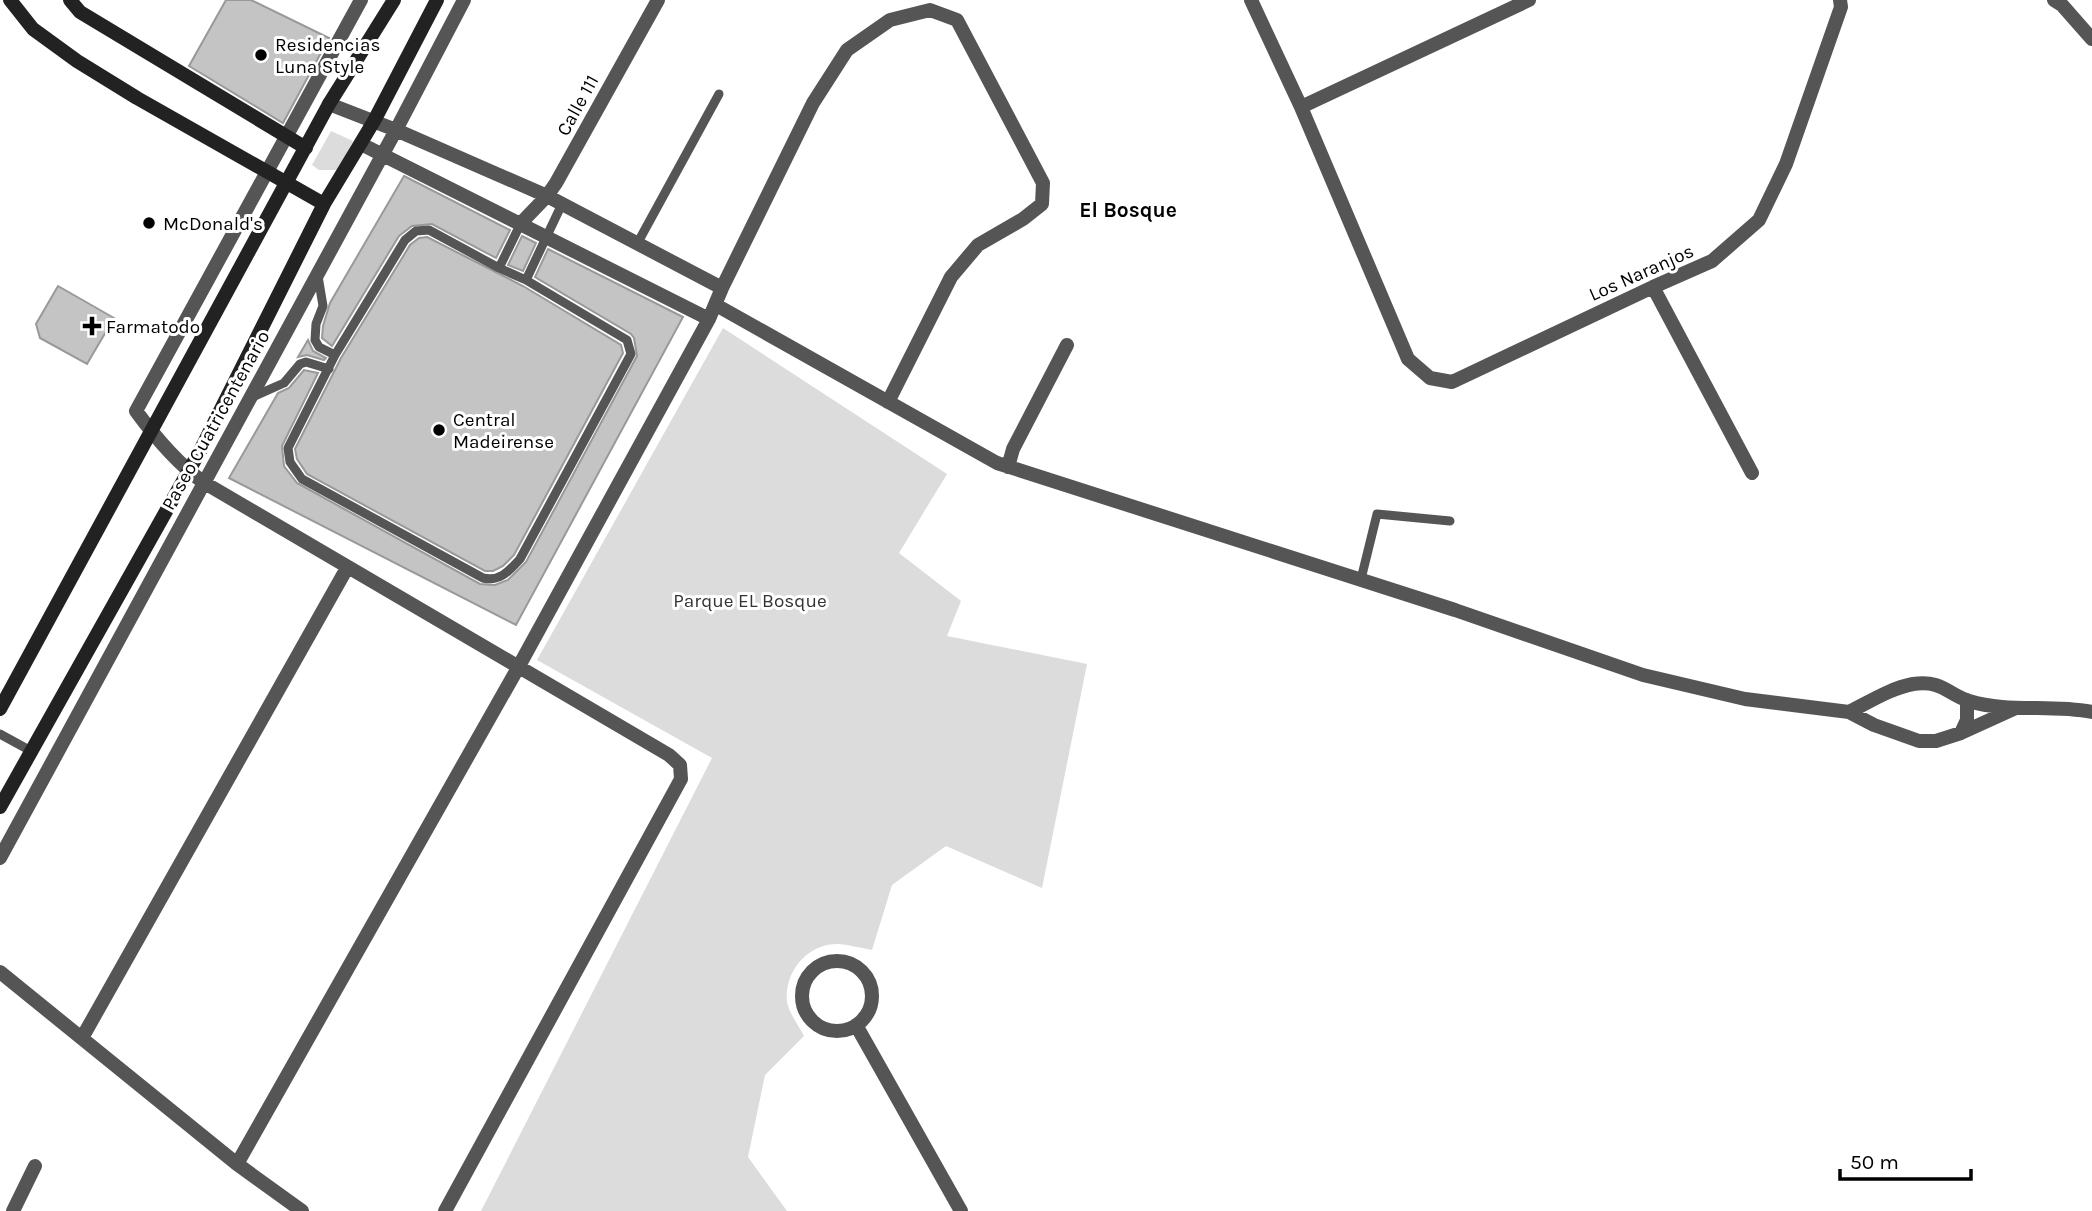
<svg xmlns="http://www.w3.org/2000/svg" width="2092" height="1211" font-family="Karla,sans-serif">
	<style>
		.green { fill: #dcdcdc }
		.building { fill: #c4c4c4; stroke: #999; stroke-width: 2 }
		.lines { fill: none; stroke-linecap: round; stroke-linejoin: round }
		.lane { stroke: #555; stroke-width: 9 }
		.street { stroke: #555; stroke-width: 14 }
		.secondary { stroke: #222; stroke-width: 14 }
		.poi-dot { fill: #000; stroke: #fff; stroke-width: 2.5 }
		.labels { text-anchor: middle; stroke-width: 6; stroke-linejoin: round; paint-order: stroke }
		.poi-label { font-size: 19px; fill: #000; stroke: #fff; text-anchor: start }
		.street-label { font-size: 19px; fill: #000; stroke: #fff }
		.park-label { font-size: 19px; fill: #333; stroke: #fff }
		.neighbourhood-label { font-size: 21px; font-weight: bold; fill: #000; stroke: #fff }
	</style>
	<rect width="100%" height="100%" fill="#fff"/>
	<path class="green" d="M331 131 353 141 338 170H319L312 165Z
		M723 328 947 474 899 553 961 601 947 636 1087 664 1042 888 946 846 892 885 872 950C861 948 850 945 839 944 808 943 784 971 787 1002 789 1013 799 1026 804 1036L765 1075 748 1157 787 1211H481L712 758 537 660Z"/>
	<path class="building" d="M226 0H251L329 38 283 123 189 66Z
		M404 176 510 230 496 258 432 224 412 226 399 236 332 346 322 338 323 326 330 303Z
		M522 236 536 243 523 271 508 265Z
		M427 237 523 286 621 345 623 353 514 555 503 566 493 571H485L307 474 297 459 295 449 341 358 410 245 419 238Z
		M548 249 683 317 516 625 229 478 278 393 289 388 304 370 318 373 282 446 284 466 297 483 480 584 495 585 508 580 526 562 637 356 634 338 631 334 535 277Z
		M58 286 114 318 87 364 40 338 36 324Z
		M308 340 313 351 326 358 324 360 307 355 298 357Z"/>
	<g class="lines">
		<path class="lane" d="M521 223 499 268 429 230 416 231 405 240 335 355 288 448 290 462 302 479 483 578C500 582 509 571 520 559L631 354 627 340 526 280 562 204
			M637 244 719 94
			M499 268 526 280
			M318 276 323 306 316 324 315 340 319 347 335 355
			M250 398 284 383 300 364 306 362 329 369
			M1361 579 1377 514 1450 521
			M0 734 31 751"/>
		<path class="street" d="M361 0 136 411C155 437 177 463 203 482L669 755 680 765 681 779 445 1211
			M1251 0 1301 107 1408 359 1430 378 1452 382 1653 287 1712 261 1759 220 1786 164 1841 7 1840 0
			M2054 0 2062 5 2092 39
			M329 104 396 130 547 196 722 288
			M1301 107 1529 0
			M361 144 709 319
			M521 223 547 196 556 183 658 0
			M1653 287 1752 473
			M716 305 997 463 1455 610 1643 675 1745 699 1849 712 1874 725 1919 741H1936L1961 733 2016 708
			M1008 467 1013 449 1067 345
			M1849 712C1869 702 1891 688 1913 684 1943 680 1947 694 1969 701 2008 713 2052 704 2092 712
			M1961 733 1967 720V700
			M0 858 396 130 464 0
			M802 996a35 35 0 1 1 70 0a35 35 0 1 1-70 0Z
			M0 972 237 1164 302 1211
			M856 1025 961 1211
			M82 1038 347 568
			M237 1164 519 666 709 319 722 288 813 103 847 50 890 20 930 10 957 20 1043 183 1042 204 1023 219 978 245 951 277 888 402
			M13 1211 35 1166"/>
		<path class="secondary" d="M10 0 33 29 77 61 137 98 324 204
			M70 0 80 12 306 148
			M0 709 329 104 394 0
			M0 807 201 449 324 204 374 121 437 0"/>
	</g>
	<g class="poi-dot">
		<circle cx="261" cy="55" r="7"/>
		<circle cx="149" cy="223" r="7"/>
		<path d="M88.5 315.5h7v7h7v7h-7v7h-7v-7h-7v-7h7z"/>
		<circle cx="439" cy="430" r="7"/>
	</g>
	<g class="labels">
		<g class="poi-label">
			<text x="275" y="51">Residencias<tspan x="275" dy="22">Luna Style</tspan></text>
			<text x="163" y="230">McDonald's</text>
			<text x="106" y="333">Farmatodo</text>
			<text x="453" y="426">Central<tspan x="453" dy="22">Madeirense</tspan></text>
		</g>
		<g class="street-label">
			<text transform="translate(577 105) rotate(-61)" y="7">Calle 111</text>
			<text transform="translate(1641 272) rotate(-24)" y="7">Los Naranjos</text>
			<text transform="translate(215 420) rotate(-61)" y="7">Paseo Cuatricentenario</text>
		</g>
		<g class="park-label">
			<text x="750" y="607">Parque EL Bosque</text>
		</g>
		<g class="neighbourhood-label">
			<text x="1128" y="217">El Bosque</text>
		</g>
	</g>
	<path d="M1840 1169v10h131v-10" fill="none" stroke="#000000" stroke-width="3.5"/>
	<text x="1850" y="1169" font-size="21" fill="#000000" stroke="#ffffff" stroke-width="5" paint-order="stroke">50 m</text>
</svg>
